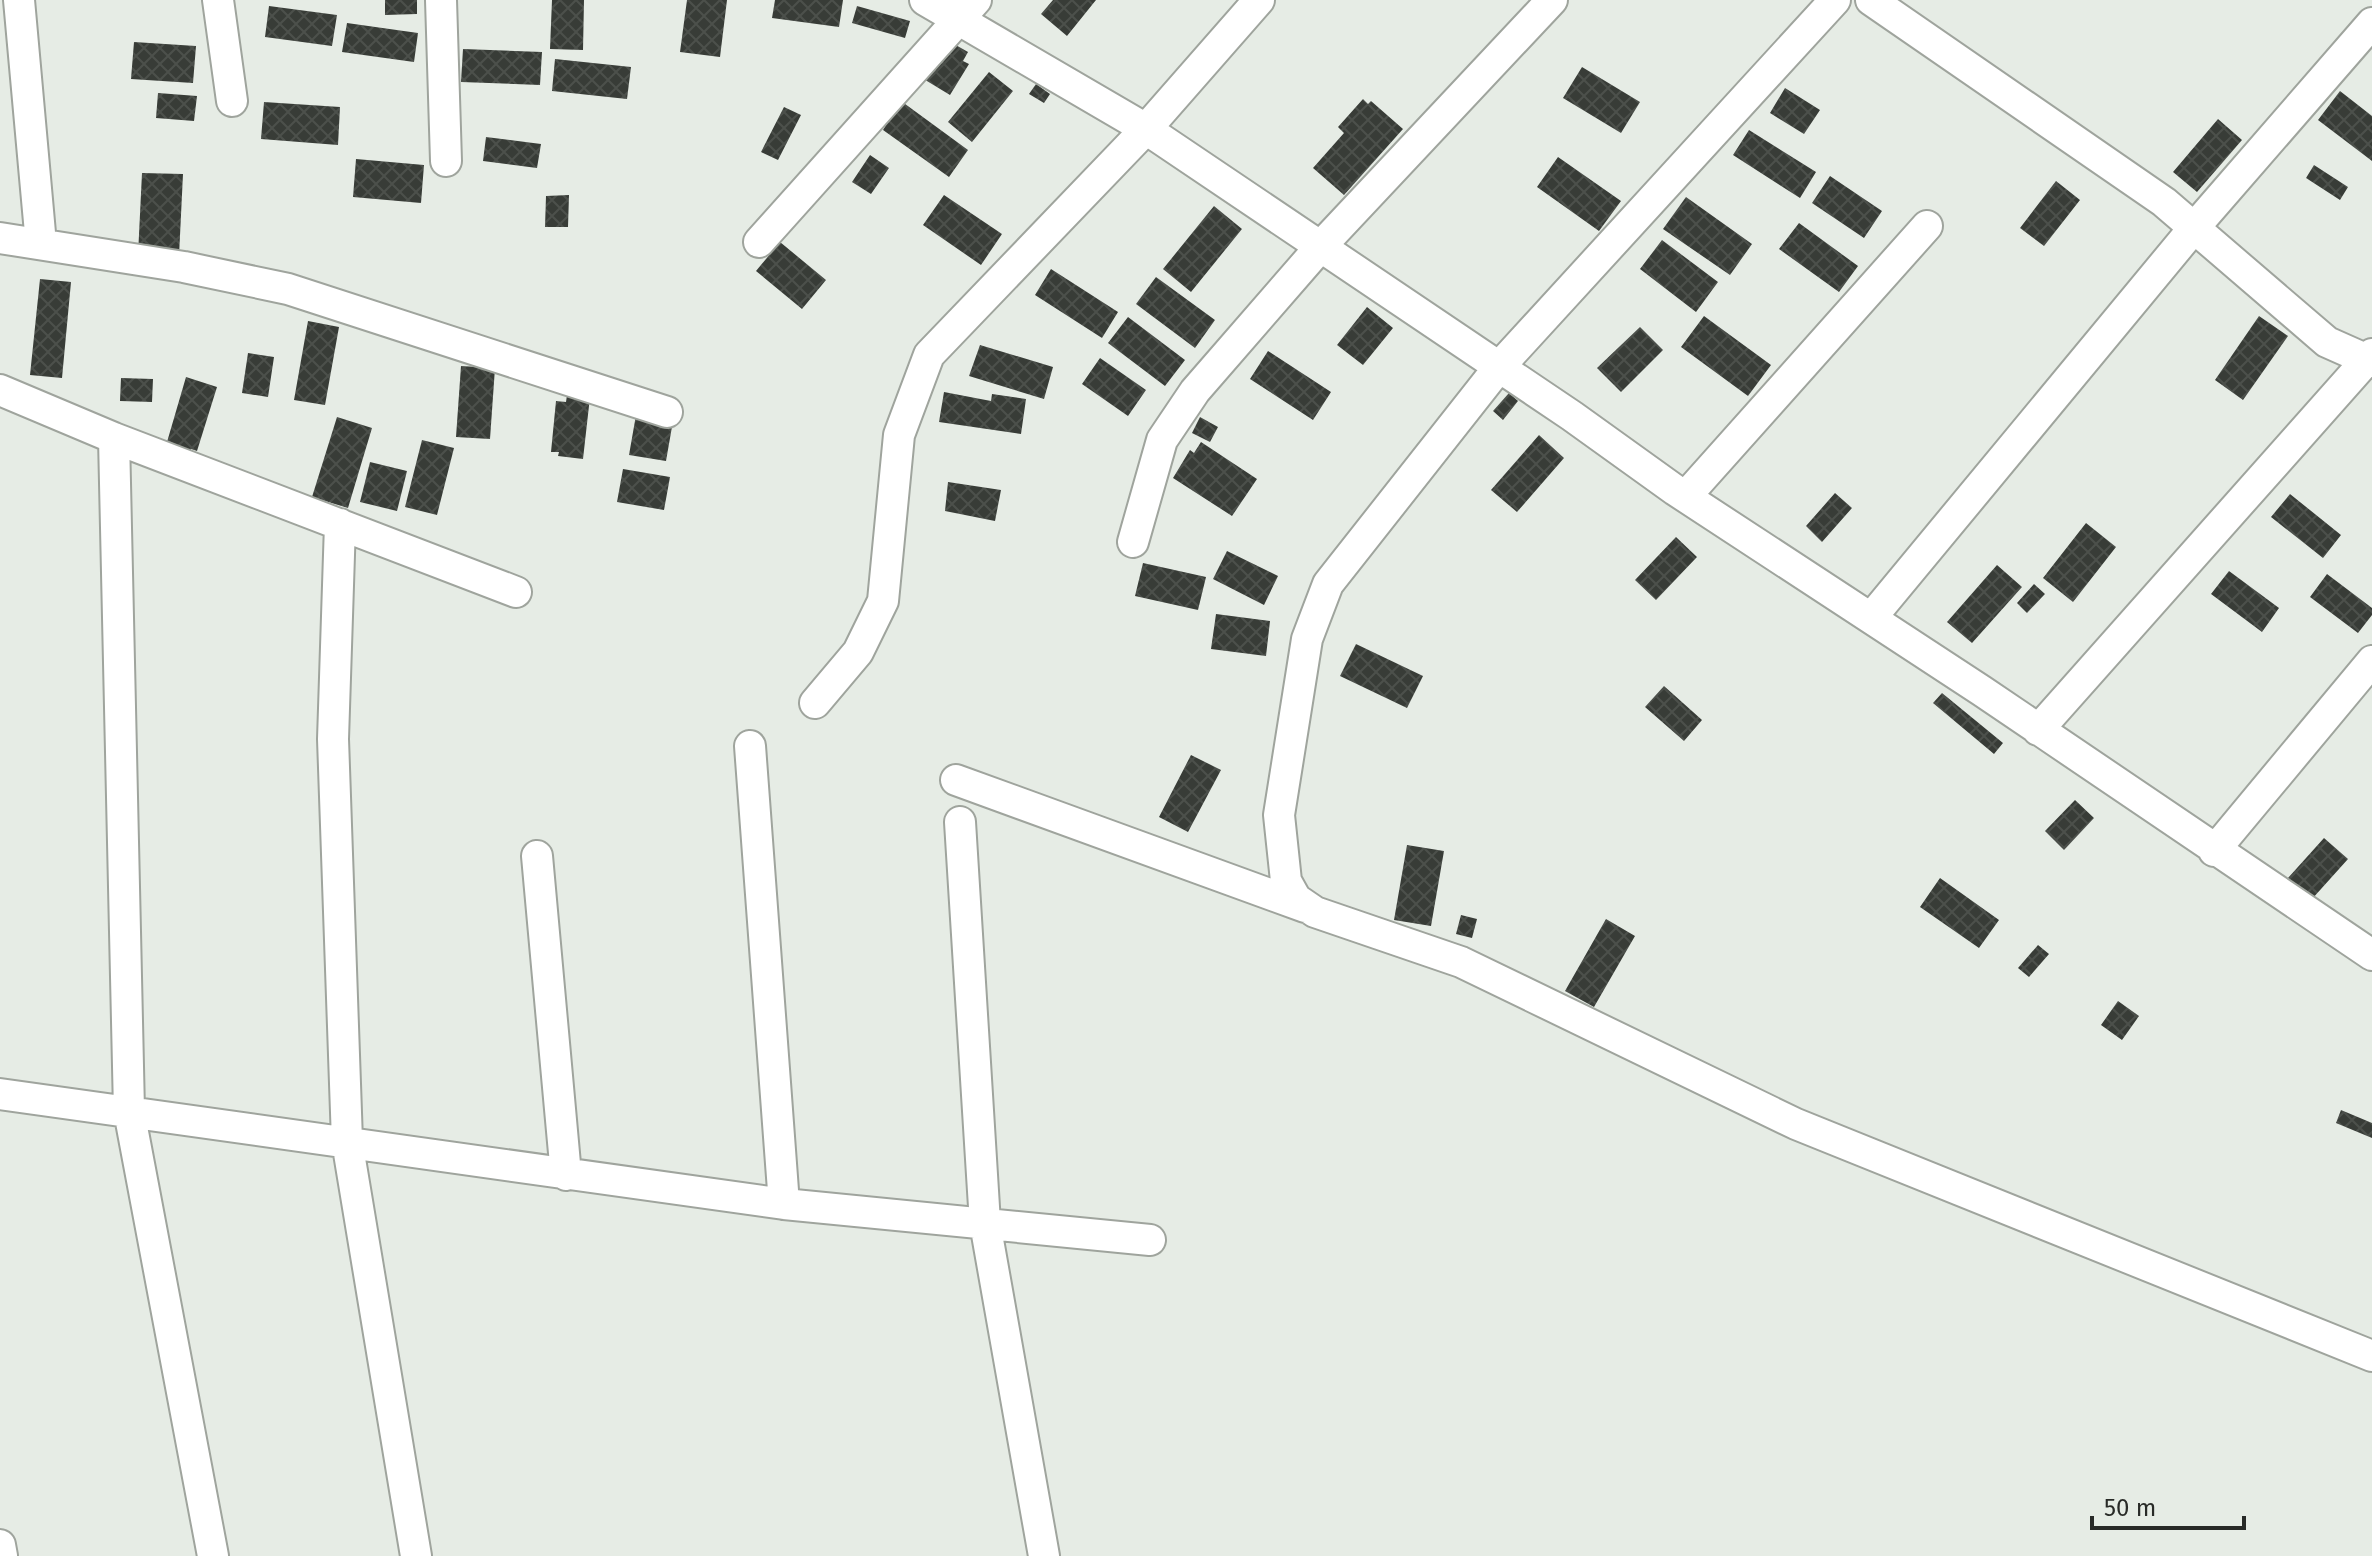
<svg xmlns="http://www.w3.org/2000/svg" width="2372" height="1556" font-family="'Fira Sans',sans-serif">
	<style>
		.building { fill: url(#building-cross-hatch) }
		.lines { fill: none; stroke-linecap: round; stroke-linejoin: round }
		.minor-casing { stroke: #9fa49d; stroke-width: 34 }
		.minor { stroke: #fff; stroke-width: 30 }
	</style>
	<defs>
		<pattern id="building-cross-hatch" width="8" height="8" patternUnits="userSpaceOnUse" patternTransform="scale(2)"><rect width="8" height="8" fill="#383c37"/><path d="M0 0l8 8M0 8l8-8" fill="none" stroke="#4c504b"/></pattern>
	</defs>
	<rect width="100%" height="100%" fill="#e6ece5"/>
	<path class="building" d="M385 0H417V14L385 15Z
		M552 0H584L583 50 550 49Z
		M687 0H727L720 57 680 52Z
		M775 0H843L839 27 772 18Z
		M1053 0H1096L1067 36 1041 14Z
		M269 6 337 15 332 46 265 37Z
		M857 6 910 21 905 38 852 23Z
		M347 23 418 33 414 62 342 52Z
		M134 42 196 46 193 83 131 79Z
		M954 44 968 52 963 61 969 64 950 95 922 78Z
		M463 49 542 52 540 85 461 82Z
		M555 59 631 67 627 99 552 91Z
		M1582 67 1640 102 1621 133 1563 98Z
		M989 72 1013 91 972 142 948 122Z
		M1036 84 1050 94 1044 103 1029 94Z
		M1785 88 1820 110 1804 134 1770 113Z
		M2340 91 2372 116V161L2318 120Z
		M158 93 197 96 194 121 156 118Z
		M1363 99 1368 104 1371 101 1403 129 1344 195 1313 168 1344 133 1338 127Z
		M901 101 968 150 949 177 883 130Z
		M264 102 340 107 338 145 261 139Z
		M784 107 801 115 778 160 761 152Z
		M2218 119 2242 140 2197 192 2173 172Z
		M1749 130 1816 172 1800 198 1733 155Z
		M486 137 541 144 537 168 483 161Z
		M870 155 889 168 871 194 852 182Z
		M1558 157 1621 201 1599 231 1537 187Z
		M356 159 424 165 421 203 353 197Z
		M2314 165 2348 187 2340 200 2306 178Z
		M142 173 183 174 179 256 138 255Z
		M1830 176 1882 211 1864 238 1812 203Z
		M2056 181 2080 200 2044 246 2020 228Z
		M569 195 568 227H545L546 196Z
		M944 195 1002 234 981 265 923 225Z
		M1686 197 1752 244 1730 275 1663 229Z
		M1214 206 1242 229 1191 292 1163 269Z
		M1799 223 1858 266 1839 292 1779 249Z
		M1662 240 1718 282 1696 312 1640 269Z
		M780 242 826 280 802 309 756 271Z
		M1051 269 1118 312 1102 338 1035 295Z
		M1156 277 1215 320 1195 348 1136 304Z
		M40 279 71 282 62 378 30 375Z
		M1367 307 1393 328 1363 365 1337 345Z
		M1704 316 1771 365 1748 396 1681 347Z
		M2259 316 2288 336 2243 400 2215 380Z
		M1128 317 1185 360 1165 386 1108 343Z
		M308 321 339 327 325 405 294 400Z
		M1640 327 1663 350 1621 392 1597 368Z
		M980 345 1053 367 1044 399 969 376Z
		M1268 351 1331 392 1313 420 1250 379Z
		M248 353 274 357 268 397 242 393Z
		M1100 358 1146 390 1128 416 1082 384Z
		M461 366 495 368 490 439 456 437Z
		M186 377 217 387 197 451 191 449 189 456 171 450 173 443 167 442Z
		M121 378 153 379 152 402 120 401Z
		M944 392 991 401 992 394 1026 399 1021 434 939 422Z
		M1509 393 1518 401 1503 420 1493 411Z
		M567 395 590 397 583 459 558 456 559 452H551L556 401 566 402Z
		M636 415 673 421 666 461 629 455Z
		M337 417 372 428 348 508 312 497Z
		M1200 417 1218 427 1210 442 1192 433Z
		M1539 435 1564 458 1517 512 1491 490Z
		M422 440 454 448 437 515 405 507Z
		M1201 442 1257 479 1232 516 1173 478 1190 450 1194 453Z
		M370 462 407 471 397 511 360 502Z
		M623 469 670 477 664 510 617 502Z
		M948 482 1001 490 995 521 945 511Z
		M1835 493 1852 508 1822 542 1806 526Z
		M2290 494 2341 535 2323 558 2271 517Z
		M2086 523 2116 547 2073 602 2043 578Z
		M1676 537 1697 557 1656 600 1635 580Z
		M1227 551 1278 576 1264 605 1213 579Z
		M1143 563 1206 577 1198 610 1135 596Z
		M1997 565 2022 587 1972 643 1947 622Z
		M2229 571 2279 608 2262 632 2211 594Z
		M2327 574 2372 608V615L2358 633 2310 597Z
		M2034 584 2045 594 2027 613 2017 603Z
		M1216 614 1270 621 1266 656 1211 649Z
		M1356 644 1423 676 1407 708 1340 676Z
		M1664 686 1702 720 1684 741 1645 707Z
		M1942 693 2003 743 1994 754 1933 703Z
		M1191 755 1221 770 1188 832 1159 817Z
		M2075 800 2094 818 2064 850 2045 831Z
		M2324 838 2348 859 2312 899 2288 878Z
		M1407 845 1444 851 1431 926 1394 920Z
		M1940 878 1999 920 1979 948 1920 907Z
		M1461 915 1477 919 1472 938 1456 934Z
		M1606 919 1635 936 1594 1007 1565 991Z
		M2038 945 2049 954 2029 977 2018 968Z
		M2118 1001 2139 1016 2122 1040 2101 1025Z
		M2341 1110 2372 1123V1138L2336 1123Z"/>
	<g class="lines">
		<g class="minor-casing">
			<path id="minor" d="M19 0 41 244
				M218 0 232 101
				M441 0 446 161
				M925 0 1146 129 1572 416 1675 490 1982 691 2372 955
				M1835 0 1499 367 1328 584 1307 639 1279 815 1286 881 1296 899 1315 912 1461 962 1796 1124 2372 1356
				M1871 0 2164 202 2327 342 2372 362
				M0 238 184 267 288 289 667 412
				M759 242 976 0
				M0 390 114 438 516 592
				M114 438 129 1111 213 1556
				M1686 496 1927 226
				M340 524 333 739 347 1141 416 1556
				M1133 542 1162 440 1195 391 1321 246 1552 0
				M1871 618 2193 229 2372 23
				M815 703 858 652 883 601 899 435 929 355 1146 129 1259 0
				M2038 730 2372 354
				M750 746 784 1204
				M956 780 1305 907
				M960 822 985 1223 1044 1556
				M2214 851 2372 661
				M537 856 566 1175
				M0 1094 784 1204 1150 1240
				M0 1545 2 1556"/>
		</g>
		<use href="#minor" class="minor"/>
	</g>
	<path d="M2092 1516v12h152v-12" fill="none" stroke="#282a27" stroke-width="4"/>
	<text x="2104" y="1516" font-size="24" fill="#282a27" stroke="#e6ece5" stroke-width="6" paint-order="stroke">50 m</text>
</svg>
